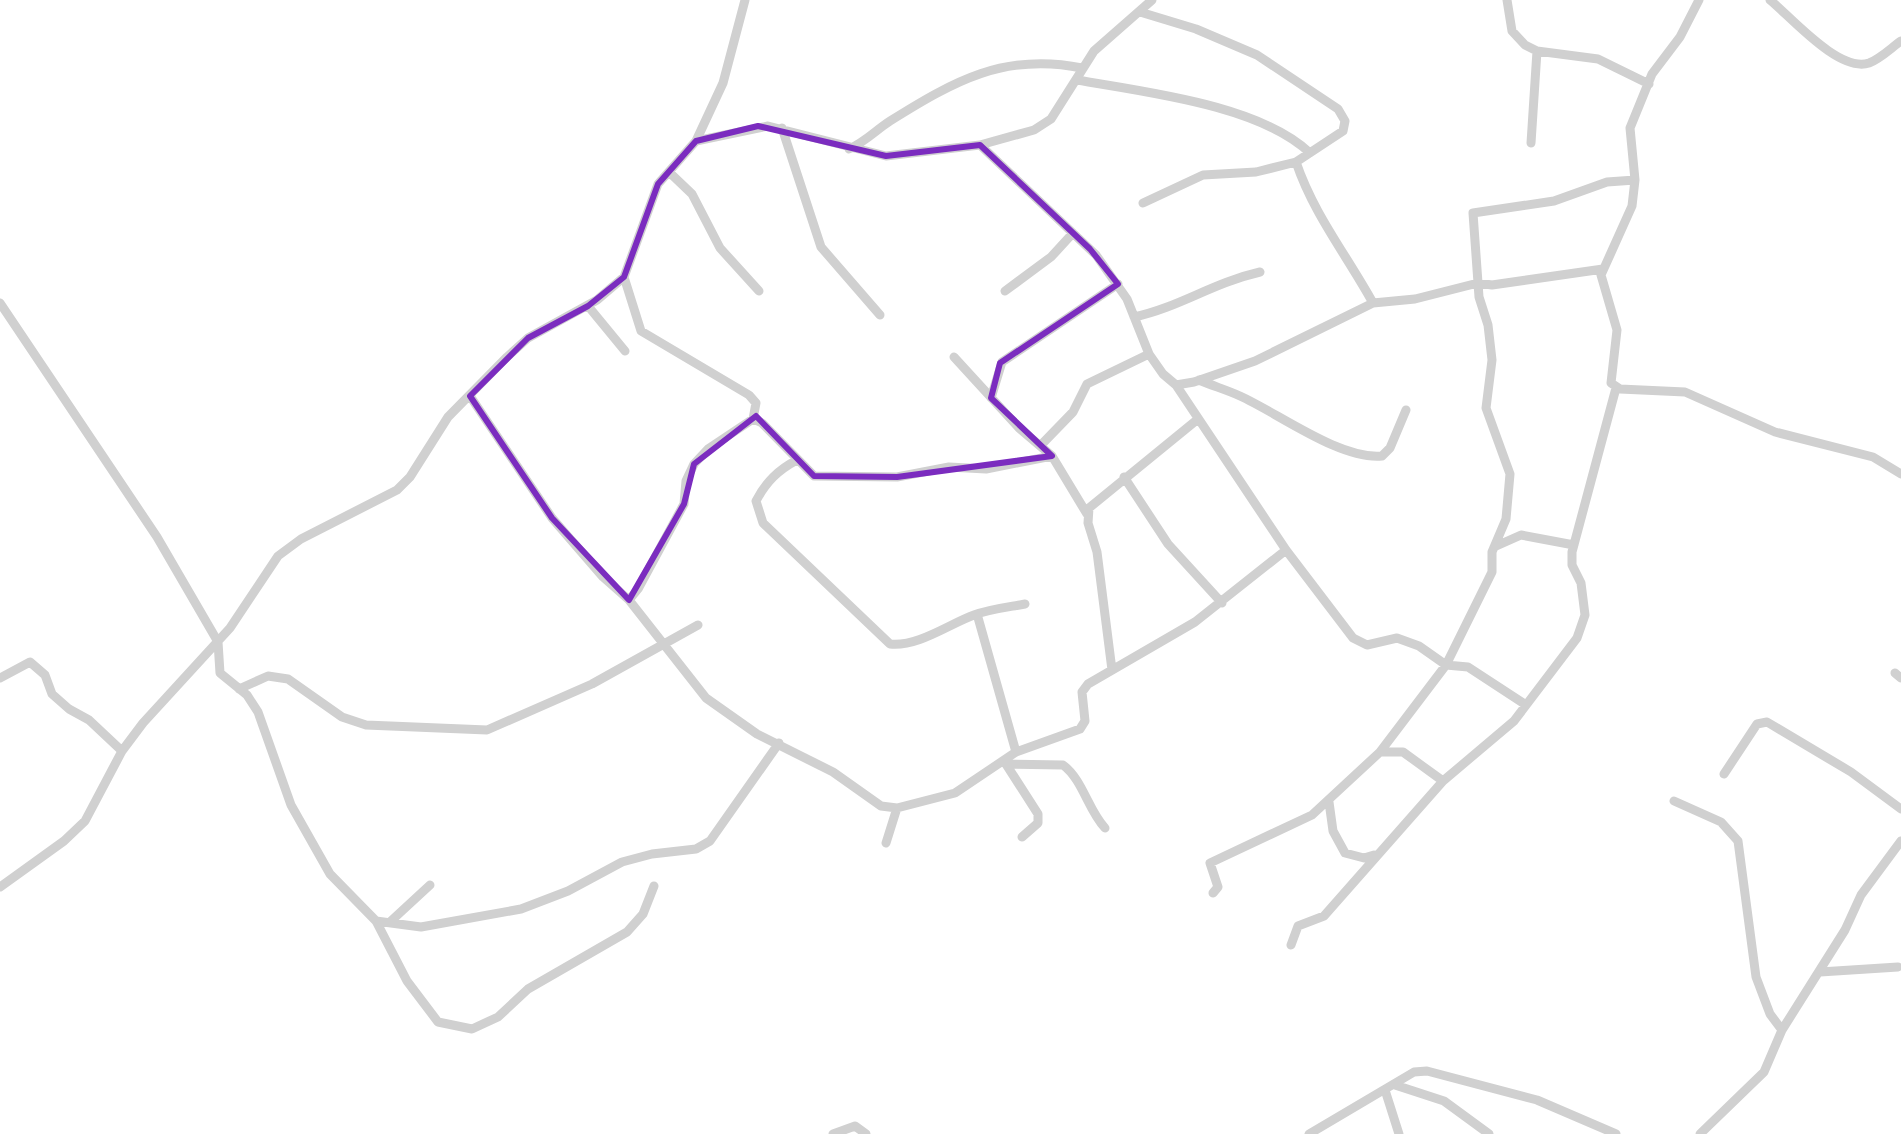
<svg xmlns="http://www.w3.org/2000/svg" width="1901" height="1134" font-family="Jost,sans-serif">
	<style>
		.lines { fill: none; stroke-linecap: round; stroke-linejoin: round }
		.minor { stroke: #d0d0d0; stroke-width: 9 }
		.marked { fill: none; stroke: #7b2cbf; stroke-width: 6; stroke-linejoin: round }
	</style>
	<rect width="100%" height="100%" fill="#fff"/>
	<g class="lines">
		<path class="minor" d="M1507 0 1512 31 1525 45 1537 51 1598 59 1649 84
			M1699 0 1680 37 1652 74 1630 128 1635 180 1632 206 1601 275 1617 330 1611 383 1620 389 1685 392 1775 432 1873 457 1901 474
			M1770 0C1791 17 1839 73 1869 63 1880 59 1891 48 1901 41
			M1140 12 1196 29 1257 55 1338 109 1345 121 1343 131 1296 162 1256 172 1203 175 1143 203
			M1077 80C1145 92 1260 105 1310 153
			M782 128 821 247 880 315
			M696 141 768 126 886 156 980 145 1096 255 1127 299 1149 354 1163 374 1176 385 1194 382 1255 361 1373 303 1415 299 1478 283 1492 285 1603 269
			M1531 143 1537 51
			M980 145 1034 130 1051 119 1094 51 1152 0
			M849 149C865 142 876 130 890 121 954 81 1005 52 1082 68
			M1296 162C1314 215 1346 254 1373 303
			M669 172 692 194 720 248 759 291
			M624 277 641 331 749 395 756 403 753 419
			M1005 291 1051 257 1073 233
			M0 303 157 537 218 642 220 673 247 695 258 712 291 805 330 874 376 921 407 981 438 1022 472 1029 498 1017 528 989 627 932 643 914 654 886
			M588 306 625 351
			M1134 317C1180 307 1212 283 1260 272
			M954 357 1019 428 1052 456 1087 514
			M1199 380C1213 386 1227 390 1240 396 1278 413 1340 460 1382 456L1390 448 1406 410
			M1176 385 1286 550 1353 638 1367 645 1397 638 1419 646 1446 665 1468 667 1526 705
			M470 396 552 518 603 577 629 600 706 698 757 734 833 772 881 806 897 808 955 793 1016 752 1080 729 1085 721 1082 692 1088 684 1195 622 1286 550
			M991 398 1002 362 1118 284
			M1042 444 1073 412 1087 384 1149 354
			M797 460C778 470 766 482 756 501L763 523 890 644C918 647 949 624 974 615 990 609 1009 607 1025 604
			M1124 477 1168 544 1222 603
			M1494 547 1521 535 1574 545
			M629 600 638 589 684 504 686 481 694 464 708 449 753 419 762 423 814 476 897 477 949 467 986 469 1052 456
			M977 614 1016 752
			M1112 670 1097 552 1088 523 1089 508 1198 419
			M1895 673 1901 678
			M0 678 30 662 45 675 52 694 69 709 89 720 122 751
			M239 689 268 676 288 679 342 717 366 725 487 730 592 684 698 625
			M1380 752 1446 665 1492 572V552L1506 519 1510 474 1486 408 1492 360 1488 325 1479 297 1473 213 1554 201 1607 182 1635 180
			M1004 761 1038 814V823L1022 837
			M1006 764 1063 765C1083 780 1088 810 1105 828
			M1724 774 1757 724 1767 722 1851 772 1901 809
			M1674 801 1721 822 1738 841 1756 977 1770 1014 1782 1030
			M1329 802 1333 831 1345 853 1364 858 1374 855
			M886 843 897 808
			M0 887 64 841 85 821 122 751 143 723 230 628 278 556 301 539 397 490 410 477 448 417 507 357 528 338 597 300 624 277 658 184 696 141 723 83 745 0
			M1213 893 1218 887 1210 863 1312 815 1380 752H1403L1443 781
			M376 921 421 927 521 909 568 891 622 862 652 854 696 849 710 841 779 743
			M391 921 430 885
			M1291 945 1298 926 1324 916 1443 781 1514 721 1577 638 1585 615 1581 583 1572 565V552L1616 388
			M1820 972 1898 967
			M1395 1085 1444 1101 1489 1134
			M1385 1090 1399 1134
			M833 1134 855 1126 866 1134
			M1309 1134 1414 1072 1427 1071 1537 1100 1616 1134
			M1700 1134 1764 1072 1782 1030 1845 930 1861 895 1901 841"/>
	</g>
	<path class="marked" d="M758 126 886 156 980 145 1090 249 1118 284 1000 363 991 398 1052 456 897 477 814 476 756 416 694 464 684 504 629 600 552 518 470 396 528 338 588 306 624 277 658 184 696 141Z"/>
</svg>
